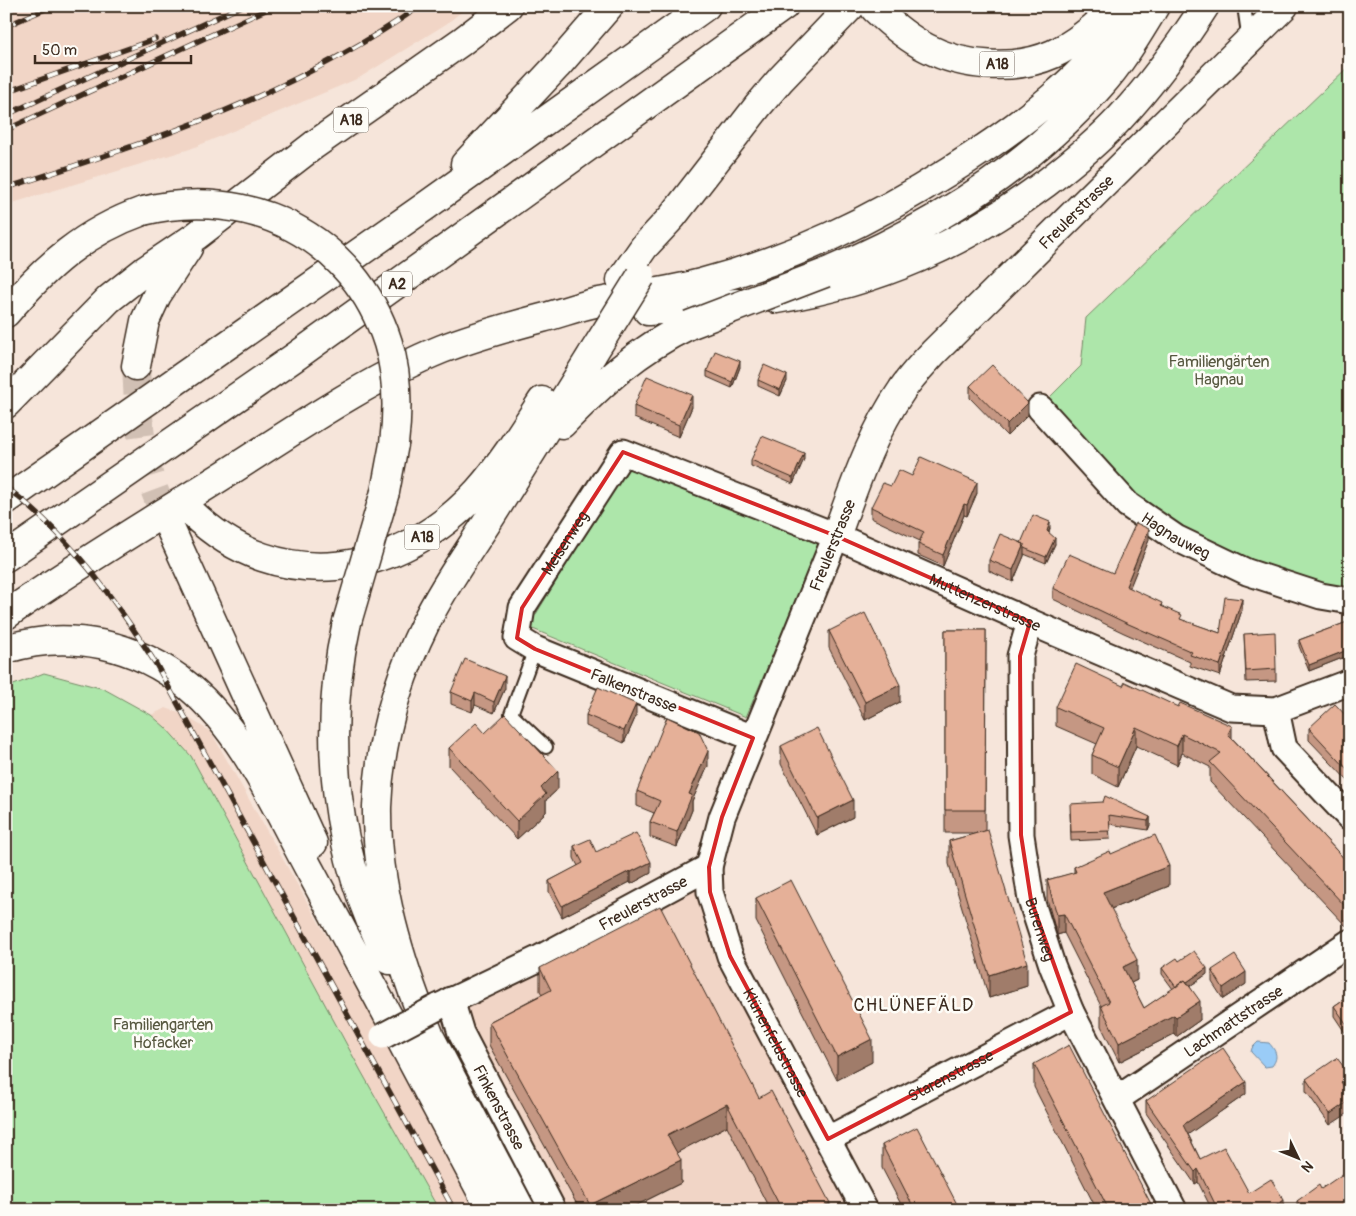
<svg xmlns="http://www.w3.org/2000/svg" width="1356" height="1216" font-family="Pangolin,sans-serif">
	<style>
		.built { fill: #f1d5c6 }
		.green { fill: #ade6aa; stroke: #748864 }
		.water { fill: #9accf7; stroke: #748ba0 }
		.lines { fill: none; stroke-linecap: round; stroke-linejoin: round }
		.highway-tunnel { stroke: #d1c0b4; stroke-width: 28; stroke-dasharray: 28 14; stroke-linecap: butt }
		.lane-casing { stroke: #3b2a1e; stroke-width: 16 }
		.street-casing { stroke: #3b2a1e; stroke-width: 29 }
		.secondary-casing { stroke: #3b2a1e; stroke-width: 31 }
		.highway-casing { stroke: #3b2a1e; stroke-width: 31 }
		.lane { stroke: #fdfcf7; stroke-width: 12 }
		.street { stroke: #fdfcf7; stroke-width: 25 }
		.secondary { stroke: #fdfcf7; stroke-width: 28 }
		.highway { stroke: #fdfcf7; stroke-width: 28 }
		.rail-casing { stroke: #3b2a1e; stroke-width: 5.5 }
		.rail { stroke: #fdfcf7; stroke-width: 4; stroke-dasharray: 11; stroke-linecap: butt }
		.street-bridge-casing { stroke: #3b2a1e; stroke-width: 29; stroke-linecap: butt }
		.highway-bridge-casing { stroke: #3b2a1e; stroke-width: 31; stroke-linecap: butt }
		.street-bridge { stroke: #fdfcf7; stroke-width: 25 }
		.highway-bridge { stroke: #fdfcf7; stroke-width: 28 }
		.wall { fill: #c59783; stroke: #3b2a1e }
		.shaded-wall { fill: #a07b6a; stroke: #3b2a1e }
		.building { fill: #e5b098; stroke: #3b2a1e }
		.marked { fill: none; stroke: #d62828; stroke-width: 4; stroke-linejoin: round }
		.labels { text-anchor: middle; stroke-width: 5; stroke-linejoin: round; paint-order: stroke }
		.shield { fill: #fdfcf7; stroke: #75695f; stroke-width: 1 }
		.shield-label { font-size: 15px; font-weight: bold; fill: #3b2a1e }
		.street-label { font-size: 16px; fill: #3b2a1e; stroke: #fdfcf7 }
		.park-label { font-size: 16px; fill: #585941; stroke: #fdfcf7 }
		.neighbourhood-label { font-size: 18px; letter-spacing: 1px; fill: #3b2a1e; stroke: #fdfcf7 }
	</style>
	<rect width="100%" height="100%" fill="#f6e5da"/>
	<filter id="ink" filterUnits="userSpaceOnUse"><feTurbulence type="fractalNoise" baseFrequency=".02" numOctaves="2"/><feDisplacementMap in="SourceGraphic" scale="10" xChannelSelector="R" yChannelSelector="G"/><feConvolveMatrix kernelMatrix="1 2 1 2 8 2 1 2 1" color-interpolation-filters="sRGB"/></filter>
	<g filter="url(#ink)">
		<path class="built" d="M6 6H469L446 24 359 78 190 149 6 205Z
			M166 708 184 715 211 732 383 1036 473 1210H439L361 1071 191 756 165 727 151 715Z
			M709 867 710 892 865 1210H543L451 1000Z"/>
		<path class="green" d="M1350 65V591L1304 581 1224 552 1144 506 1042 405 1081 366 1086 318Z
			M628 465 820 545 746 717 528 627Z
			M44 673 104 689 151 715 165 727 191 756 361 1071 439 1210H6V688Z"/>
		<path class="water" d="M1258 1042 1269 1043C1276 1051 1279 1057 1272 1066L1265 1067 1251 1052 1252 1048Z"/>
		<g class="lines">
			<path class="highway-tunnel" d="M136 366C138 398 138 431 146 462 151 485 161 506 170 528"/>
			<g class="lane-casing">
				<path id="lane" d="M1244 6 1249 41
					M535 649 511 714 546 747"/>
			</g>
			<g class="street-casing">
				<g id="street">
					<path id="s1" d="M1040 408 1128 505 1176 538 1247 572 1321 596 1350 601"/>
					<path id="s2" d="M836 536 722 817 709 867 710 892 730 956 865 1210"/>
					<path id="s3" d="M1030 622 1020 656 1021 835 1031 900 1052 965 1071 1012 1174 1210"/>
					<path d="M1276 710 1284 748 1350 818"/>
					<path id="s4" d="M753 738 535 649 517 638 522 608 623 452 836 536 1030 622 1231 708 1276 710 1350 682"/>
					<path id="s5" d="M451 1000 461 1033 553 1210"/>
					<path id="s6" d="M438 1007 540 958 709 867"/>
					<path id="s7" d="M1117 1099 1350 942"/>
					<path id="s8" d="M828 1139 1071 1012"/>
				</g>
			</g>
			<g class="secondary-casing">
				<g id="secondary">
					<path id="s9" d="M836 536C854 487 872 433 902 390 911 376 923 364 934 352L1284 6"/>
				</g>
			</g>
			<g class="highway-casing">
				<path id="highway" d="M875 9C891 24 907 38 927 48 963 67 1015 71 1053 54 1077 43 1098 25 1117 6
					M465 164 557 66 609 6
					M825 273C927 230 1025 171 1099 87 1121 63 1138 34 1155 6
					M621 280 644 247 672 217 758 106 781 79 851 6
					M777 299C879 282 963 245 1046 183 1072 163 1098 142 1120 118 1152 84 1180 45 1205 6
					M648 311 737 303
					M6 313C46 266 84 232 143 211
					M136 366 145 321 157 295 188 248
					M6 404 109 299 147 269 196 236 314 145 461 42 508 6
					M562 424C603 382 636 351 689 325
					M385 492 394 444
					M6 500 423 208 706 6
					M192 513C279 597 400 577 478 491 502 464 522 432 542 401
					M170 528 313 843
					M6 557 295 357 784 6
					M6 615C77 565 153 520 227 473 295 430 366 380 442 349 475 336 508 327 542 318 561 313 579 306 599 302 633 296 668 292 701 283 792 259 872 220 951 170 1021 126 1088 76 1135 6
					M347 622C321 737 334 855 389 960
					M6 649C69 629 137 644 188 686 246 734 277 811 313 876 373 987 432 1098 491 1210
					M420 1018 521 1210
					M429 1034C400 962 376 886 377 807 379 742 397 680 426 622 445 583 472 547 495 510 528 458 561 405 593 353"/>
			</g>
			<use href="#lane" class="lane"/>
			<use href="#street" class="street"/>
			<use href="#secondary" class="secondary"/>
			<use href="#highway" class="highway"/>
			<g class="rail-casing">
				<path id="rail" d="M6 26 52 6
					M6 92 155 39
					M6 115 242 6
					M6 130 274 6
					M6 188C153 141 292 95 420 6
					M6 487C69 535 114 598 156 664L454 1210"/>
			</g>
			<use href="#rail" class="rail"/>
			<g class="street-bridge-casing">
				<path id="street-bridge" d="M383 1036 438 1007"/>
			</g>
			<g class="highway-bridge-casing">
				<path id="highway-bridge" d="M143 211C249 185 354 236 388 343 398 375 398 411 394 444
					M689 325 825 273
					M593 353 641 276
					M347 622 385 492"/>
			</g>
			<use href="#street-bridge" class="street-bridge"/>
			<use href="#highway-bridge" class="highway-bridge"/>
		</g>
		<path class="wall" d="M740 367 732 388 707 377V371Z
			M758 380 787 381 780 396 758 386Z
			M970 386 1028 415 1007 436 970 398Z
			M634 406 692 407 679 437 634 418Z
			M804 459 793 484 751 466V460Z
			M912 476 977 493 967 516 964 515 943 566 918 555V544L920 541 871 518V507L891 486Z
			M1050 528 1049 533 1055 544 1046 563 1024 554V556L1013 582 989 571V560Z
			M1149 540 1129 588 1162 606 1182 620 1220 633 1242 610 1220 676 1190 666V662L1124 633 1053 599V588L1113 573Z
			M1350 621V655L1309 671 1299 646V640Z
			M945 630H986L985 831 1027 986 989 998 949 864V841L978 833H945Z
			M829 631 900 702 865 720 829 648Z
			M1244 634 1276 669V681L1246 682Z
			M505 688 494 713 475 705 472 712 451 704V692Z
			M1056 707 1232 738 1350 865 1346 926 1210 782V767L1182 753 1177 765 1136 746 1118 787 1092 774V755L1097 744 1056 726Z
			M586 715 636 716 624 743 586 726Z
			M1350 720V783L1309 740V728Z
			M485 733 558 789 546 800V812L517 839 449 766V748Z
			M781 746 853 817 817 835 781 764Z
			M708 766 692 801V810L677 847 650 837V822L654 813 637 806V791Z
			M1070 813 1150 817V825L1148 830 1109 824 1110 839 1071 841Z
			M574 846 596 852 651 873 631 884 630 882 562 917 549 892V881L578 866 574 858Z
			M1111 854 1169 886 1111 909 1137 980 1131 983 1144 1008 1173 989 1162 974V968L1179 961 1207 974 1190 986 1200 1020 1176 1037 1174 1034 1119 1062 1101 1026V1006L1064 933 1057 935 1047 899V880L1074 873V867Z
			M756 898 872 1062 837 1080 756 921Z
			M540 968 759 1098 830 1210H770L727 1126 677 1152 681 1183 627 1210H580L489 1045V1022L542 994 540 991Z
			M1212 970 1246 984 1223 999 1212 982Z
			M1350 995V1040L1334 1016V1006Z
			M1034 1064 1151 1210H1097L1034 1087Z
			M1350 1075V1088L1347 1090 1330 1125 1306 1091V1079Z
			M1246 1094 1188 1134 1200 1159 1249 1193 1284 1210 1211 1208 1198 1182 1195 1184 1146 1113V1101Z
			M882 1145 960 1210H904L882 1168Z
			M1321 1189 1350 1210H1297V1201Z"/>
		<path class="shaded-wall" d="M740 361V367L732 388V382Z
			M787 375V381L780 396V390Z
			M692 395V407L679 437V425Z
			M1028 403V415L1007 436V424Z
			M804 453V459L793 484V478Z
			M977 482V493L967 516V505Z
			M964 504V515L943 566V555Z
			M1050 522V528L1047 537V531Z
			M1149 529V540L1126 597V586Z
			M1055 538V544L1046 563V557Z
			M1024 544V556L1013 582V570Z
			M1242 599V610L1220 676V665Z
			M1350 649V655L1309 671V665Z
			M505 676V688L494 713V702Z
			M900 685V702L865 720V702Z
			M475 693V705L472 712V701Z
			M636 704V716L624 743V731Z
			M1232 726V746L1228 734Z
			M1136 727V746L1118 787V767Z
			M1182 734V753L1177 765V746Z
			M708 751V766L692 801V810L677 847V832L689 794Z
			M558 771V789L546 800V812L517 839V821L541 788Z
			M853 800V817L817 835V818Z
			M1150 817V825L1148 830V821Z
			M651 862V873L631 884V872Z
			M1169 866V886L1103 912V892Z
			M630 871V882L562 917V906Z
			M1350 903V922L1346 926V907Z
			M1064 914V933L1057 935V915Z
			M1137 960V980L1123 987V967Z
			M1027 963V986L989 998V975Z
			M1207 968V974L1177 995V989Z
			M1246 972V984L1223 999V988Z
			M1200 1001V1020L1176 1037V1017Z
			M1174 1015V1034L1119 1062V1043Z
			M872 1039V1062L837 1080V1057Z
			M1350 1076V1088L1341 1094V1082Z
			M1246 1082V1094L1183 1138V1125Z
			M1350 1100V1112L1330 1125V1114Z
			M727 1104V1126L667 1158V1135Z
			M681 1160V1183L627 1210H590V1205Z
			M1198 1169V1182L1195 1184V1172Z
			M1284 1200V1210H1270Z
			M830 1203V1210H817Z
			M1151 1204V1210H1140Z"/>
		<path class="building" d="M715 351 740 361 732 382 707 371Z
			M764 365 787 375 780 390 758 380Z
			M992 365 1028 403 1007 424 970 386Z
			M647 376 692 395 679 425 634 406Z
			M762 436 804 453 793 478 751 460Z
			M921 457 977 482 967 505 964 504 943 555 918 544 924 532 871 507 883 483 891 486 899 470 912 476Z
			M1033 515 1050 522 1047 531 1055 538 1046 557 1024 548V544L1021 543Z
			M1136 523 1149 529 1126 586 1162 603 1161 606 1182 615 1180 619 1220 633 1225 597 1242 599 1220 665 1190 655 1192 652 1124 622 1053 588 1069 554 1113 573Z
			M1000 534 1024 544 1013 570 989 560Z
			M865 613 900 685 865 702 829 631Z
			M1350 621V649L1309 665 1299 640Z
			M945 630H986L985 810H945Z
			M1275 632 1276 669 1246 671 1244 634Z
			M465 659 505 676 494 702 475 693 472 701 451 692Z
			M1076 664 1123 686 1125 682 1178 707 1180 703 1232 726 1228 734 1350 865V903L1346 907 1210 762 1221 753 1182 734 1177 746 1136 727 1118 767 1092 755 1104 728 1056 707Z
			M598 687 636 704 624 731 586 715Z
			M1335 704 1350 720V772L1309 728Z
			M505 714 558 771 541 788 546 794 517 821 449 748 476 723 485 733Z
			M667 717 699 732 708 751 689 794 692 795 677 832 650 822 660 801 637 791Z
			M817 728 853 800 817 818 781 746Z
			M1105 796 1150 817 1148 821 1109 815 1110 831 1071 832 1070 804 1103 802Z
			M988 830 1027 963 989 975 949 841Z
			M636 833 651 862 631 872 630 871 562 906 549 881 583 863 574 846 590 839 596 852Z
			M1155 835 1169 866 1103 892 1137 960 1123 967 1144 1008 1185 980 1200 1001 1176 1017 1174 1015 1119 1043 1101 1006 1109 1002 1064 914 1057 915 1047 880 1076 872 1074 867 1110 851 1111 854Z
			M791 880 872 1039 837 1057 756 898Z
			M660 906 759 1098 771 1091 830 1203 817 1210H782L727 1104 667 1135 681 1160 590 1205 489 1022 551 990 540 968Z
			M1194 951 1207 968 1187 982 1185 980 1176 987 1162 968 1177 958 1179 961Z
			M1235 955 1246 972 1223 988 1212 970Z
			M1350 995V1029L1334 1006Z
			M1069 1045 1151 1204 1140 1210H1109L1034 1064Z
			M1223 1048 1246 1082 1183 1125 1200 1159 1224 1147 1249 1193 1271 1179 1284 1200 1270 1210H1208L1216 1206 1198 1169 1195 1172 1146 1101Z
			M1337 1058 1350 1075 1341 1082 1350 1094V1100L1330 1114 1306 1079Z
			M917 1127 960 1210H915L882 1145Z
			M1350 1169V1210H1303L1297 1201 1319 1185 1321 1189Z"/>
	</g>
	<path class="marked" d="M623 452 836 536 1030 622 1020 656 1021 835 1031 900 1071 1012 828 1139 730 956 710 892 709 867 722 817 753 738 535 649 517 638 522 608Z"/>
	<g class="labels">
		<g class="shield">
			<rect x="979.5" y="51.5" width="35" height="25" rx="4"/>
			<rect x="333.5" y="107.5" width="35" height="25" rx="4"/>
			<rect x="382" y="271.5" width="30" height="25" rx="4"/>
			<rect x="404.5" y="524.5" width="35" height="25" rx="4"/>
		</g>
		<g class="shield-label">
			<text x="997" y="69">A18</text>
			<text x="351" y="125">A18</text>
			<text x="397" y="289">A2</text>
			<text x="422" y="542">A18</text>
		</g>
		<g class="street-label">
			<text dy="6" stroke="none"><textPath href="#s9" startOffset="410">Freulerstrasse</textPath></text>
			<text dy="6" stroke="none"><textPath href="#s1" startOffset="188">Hagnauweg</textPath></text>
			<text dy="6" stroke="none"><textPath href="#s4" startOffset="365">Meisenweg</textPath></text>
			<text transform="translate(832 545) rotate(-68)" y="6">Freulerstrasse</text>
			<text dy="6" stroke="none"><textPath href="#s4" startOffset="865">Muttenzerstrasse</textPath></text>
			<text transform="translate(634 690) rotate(22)" y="6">Falkenstrasse</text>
			<text dy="6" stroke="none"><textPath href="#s6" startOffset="230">Freulerstrasse</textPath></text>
			<text dy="6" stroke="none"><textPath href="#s3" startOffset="311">Burenweg</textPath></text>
			<text dy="6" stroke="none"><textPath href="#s7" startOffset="140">Lachmattstrasse</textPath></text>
			<text dy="6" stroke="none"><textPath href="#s2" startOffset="545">Klünenfeldstrasse</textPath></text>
			<text dy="6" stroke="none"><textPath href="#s8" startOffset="138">Starenstrasse</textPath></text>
			<text dy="6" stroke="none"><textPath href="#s5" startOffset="118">Finkenstrasse</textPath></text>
		</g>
		<g class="park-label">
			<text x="1219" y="367">Familiengärten<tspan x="1219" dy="18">Hagnau</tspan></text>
			<text x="163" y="1030">Familiengarten<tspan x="163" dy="18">Hofacker</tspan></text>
		</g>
		<g class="neighbourhood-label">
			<text x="914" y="1011">CHLÜNEFÄLD</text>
		</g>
	</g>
	<rect width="1356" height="1216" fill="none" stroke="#fdfcf7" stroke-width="25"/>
	<rect x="12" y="12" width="1331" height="1191" fill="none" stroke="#3b2a1e" stroke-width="2" filter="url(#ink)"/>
	<g transform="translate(1298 1158) rotate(133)" stroke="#fdfcf7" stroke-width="4" paint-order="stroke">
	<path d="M0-4L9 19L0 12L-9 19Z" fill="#3b2a1e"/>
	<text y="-8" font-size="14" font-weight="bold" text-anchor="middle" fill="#3b2a1e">N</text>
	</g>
	<path d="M35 55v8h156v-8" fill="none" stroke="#3b2a1e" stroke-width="2.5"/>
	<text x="42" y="55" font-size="15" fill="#3b2a1e" stroke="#fdfcf7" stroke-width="4" paint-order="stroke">50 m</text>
</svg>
